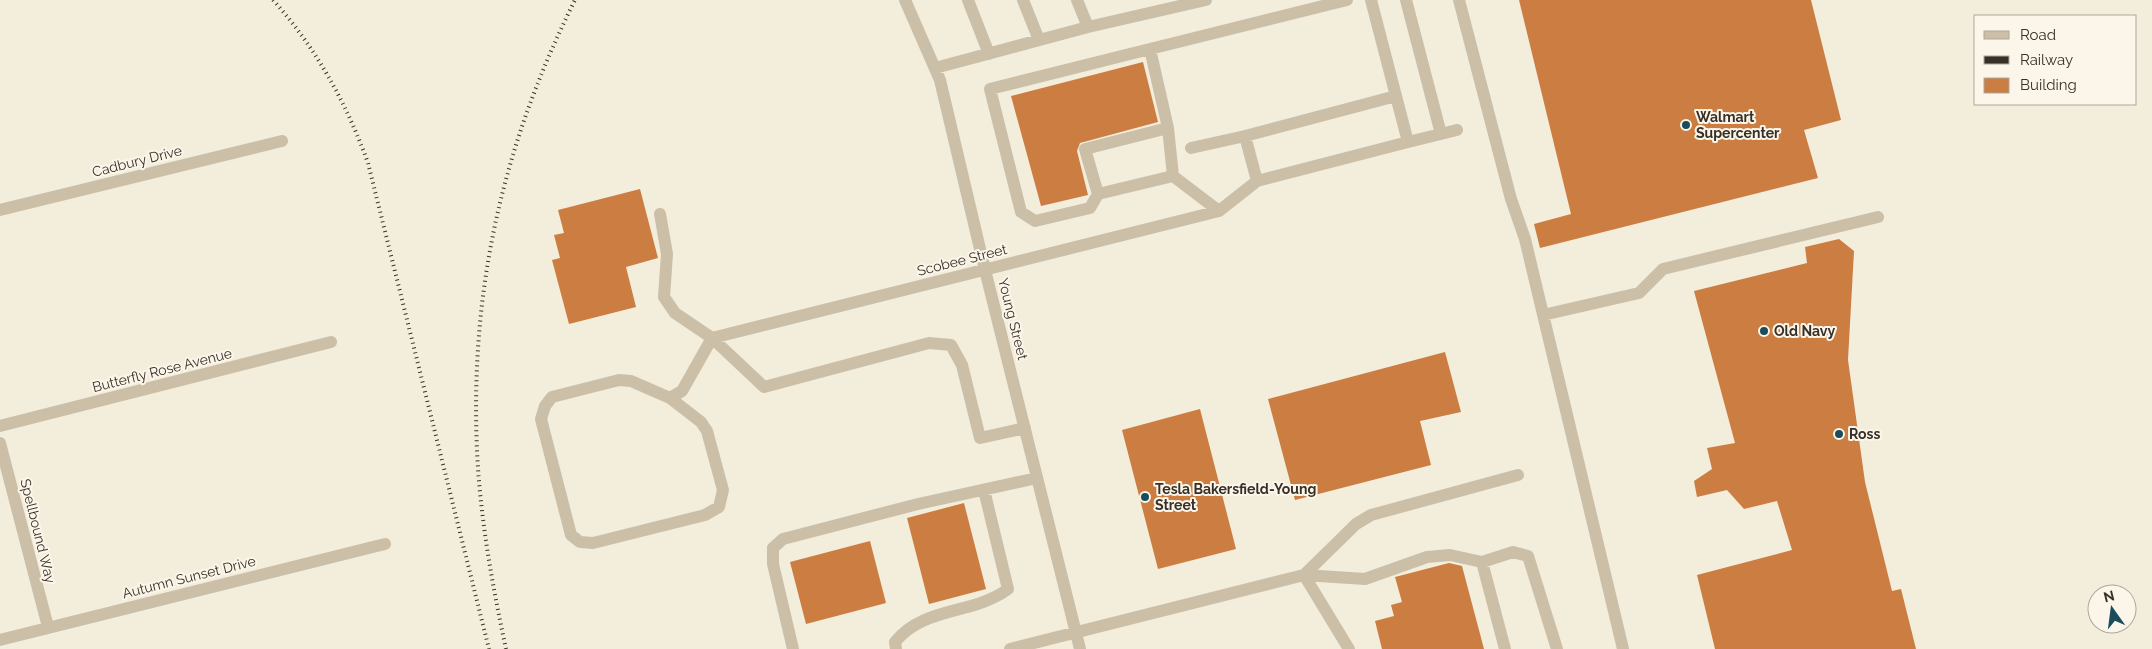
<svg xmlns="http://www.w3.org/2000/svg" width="2152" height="649" font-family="Raleway,sans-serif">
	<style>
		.building { fill: #cc7d41 }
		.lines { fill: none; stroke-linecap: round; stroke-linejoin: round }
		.minor { stroke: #ccbfa7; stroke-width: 12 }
		.rail { stroke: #383028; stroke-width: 4; stroke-dasharray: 1 4; stroke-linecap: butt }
		.poi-dot { fill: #1b4c5c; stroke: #fbf6e9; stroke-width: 2 }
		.labels { text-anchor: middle; stroke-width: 4; stroke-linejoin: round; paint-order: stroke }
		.poi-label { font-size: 14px; font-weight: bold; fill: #383028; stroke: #fbf6e9; text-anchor: start }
		.street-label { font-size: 14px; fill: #383028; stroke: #fbf6e9 }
	</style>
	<rect width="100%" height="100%" fill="#f3eddc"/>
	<path class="building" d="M1519 0H1811L1841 120 1804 130 1818 178 1540 248 1534 224 1571 214Z
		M1143 62 1158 122 1080 143 1077 151 1088 195 1041 206 1011 96Z
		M640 189 658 258 626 267 636 307 569 324 552 260 560 258 554 235 564 233 558 210Z
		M1839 239 1854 251 1848 360 1865 482 1892 591 1901 589 1916 649H1715L1697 575 1792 550 1777 501 1744 509 1727 490 1697 497 1694 481 1712 469 1707 448 1735 443 1694 291 1807 263 1805 247Z
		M1445 352 1461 412 1420 421 1431 465 1295 500 1268 399Z
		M1200 409 1236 549 1158 569 1122 430Z
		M964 503 986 589 929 604 907 518Z
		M870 541 886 603 806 624 790 562Z
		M1449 563 1462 566 1484 649H1382L1375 621 1394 616 1391 605 1402 602 1395 577Z"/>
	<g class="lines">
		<path class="minor" d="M905 0 940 80 985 270 1080 649
			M968 0 989 54
			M1023 0 1039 40
			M1077 0 1088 27
			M1371 0 1396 96
			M1406 0 1441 134
			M1459 0 1511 199 1525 239 1623 649
			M1150 49 1347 0
			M935 68 1088 27 1206 0
			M1408 142 1457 130
			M1191 148 1245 136
			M1173 176 1098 194 1090 208 1035 221 1021 212 990 89 1150 49 1168 128 1173 176 1219 211
			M1098 194 1085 149 1168 128
			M0 210 282 141
			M660 214 667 254 664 297 675 313 712 338 764 387 929 343 951 345 962 365 980 438 1025 428
			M1543 315 1639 293 1663 269 1878 217
			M712 338 1219 211 1257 181 1245 136 1396 96 1408 142 1257 181
			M670 398 701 422 707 431 723 490 719 507 705 515 593 543 580 542 571 535 541 419 545 406 552 397 619 380 631 381 670 398 682 391 712 338
			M0 426 331 342
			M0 443 48 627
			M1482 562 1513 552 1528 556 1557 649
			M1304 575 1356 524 1371 515 1518 475
			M1304 575 1349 649
			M0 640 385 544
			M793 649 773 564V548L783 539 918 504 1037 478
			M896 649 895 642C924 606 973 615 1008 589L984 490
			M1010 649 1304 575 1365 579 1427 557 1450 555 1482 562 1505 649"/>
		<path class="rail" d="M273 0C316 48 346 102 368 163L489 649
			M506 649C492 584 480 517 477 450 470 289 503 144 575 0"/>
	</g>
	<g class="poi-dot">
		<circle cx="1686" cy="125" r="5"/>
		<circle cx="1764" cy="331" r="5"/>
		<circle cx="1839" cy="434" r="5"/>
		<circle cx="1145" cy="497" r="5"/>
	</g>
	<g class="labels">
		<g class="poi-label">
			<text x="1696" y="122">Walmart<tspan x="1696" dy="16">Supercenter</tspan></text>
			<text x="1774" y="336">Old Navy</text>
			<text x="1849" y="439">Ross</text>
			<text x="1155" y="494">Tesla Bakersfield-Young<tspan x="1155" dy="16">Street</tspan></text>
		</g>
		<g class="street-label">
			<text transform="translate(137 161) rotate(-14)" y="5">Cadbury Drive</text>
			<text transform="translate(962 260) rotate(-14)" y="5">Scobee Street</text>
			<text transform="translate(1013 319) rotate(76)" y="5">Young Street</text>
			<text transform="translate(162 370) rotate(-14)" y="5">Butterfly Rose Avenue</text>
			<text transform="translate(38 531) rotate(76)" y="5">Spellbound Way</text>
			<text transform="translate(189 577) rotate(-14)" y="5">Autumn Sunset Drive</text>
		</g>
	</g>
	<rect x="1974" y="15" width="162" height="90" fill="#fbf6e9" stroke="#ada79c"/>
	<rect x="1984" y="31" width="25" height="8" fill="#ccbfa7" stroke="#ada79c"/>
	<text x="2020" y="40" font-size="15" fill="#383028">Road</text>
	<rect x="1984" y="56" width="25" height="8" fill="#383028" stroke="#ada79c"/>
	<text x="2020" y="65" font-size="15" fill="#383028">Railway</text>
	<rect x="1984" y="78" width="25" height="15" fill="#cc7d41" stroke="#ada79c"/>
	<text x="2020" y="90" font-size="15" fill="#383028">Building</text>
	<g transform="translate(2112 609) rotate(346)"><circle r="24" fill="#fbf6e9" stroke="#ada79c"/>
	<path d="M0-4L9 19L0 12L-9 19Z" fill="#1b4c5c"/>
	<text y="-8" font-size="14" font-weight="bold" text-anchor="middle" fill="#383028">N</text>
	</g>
</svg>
